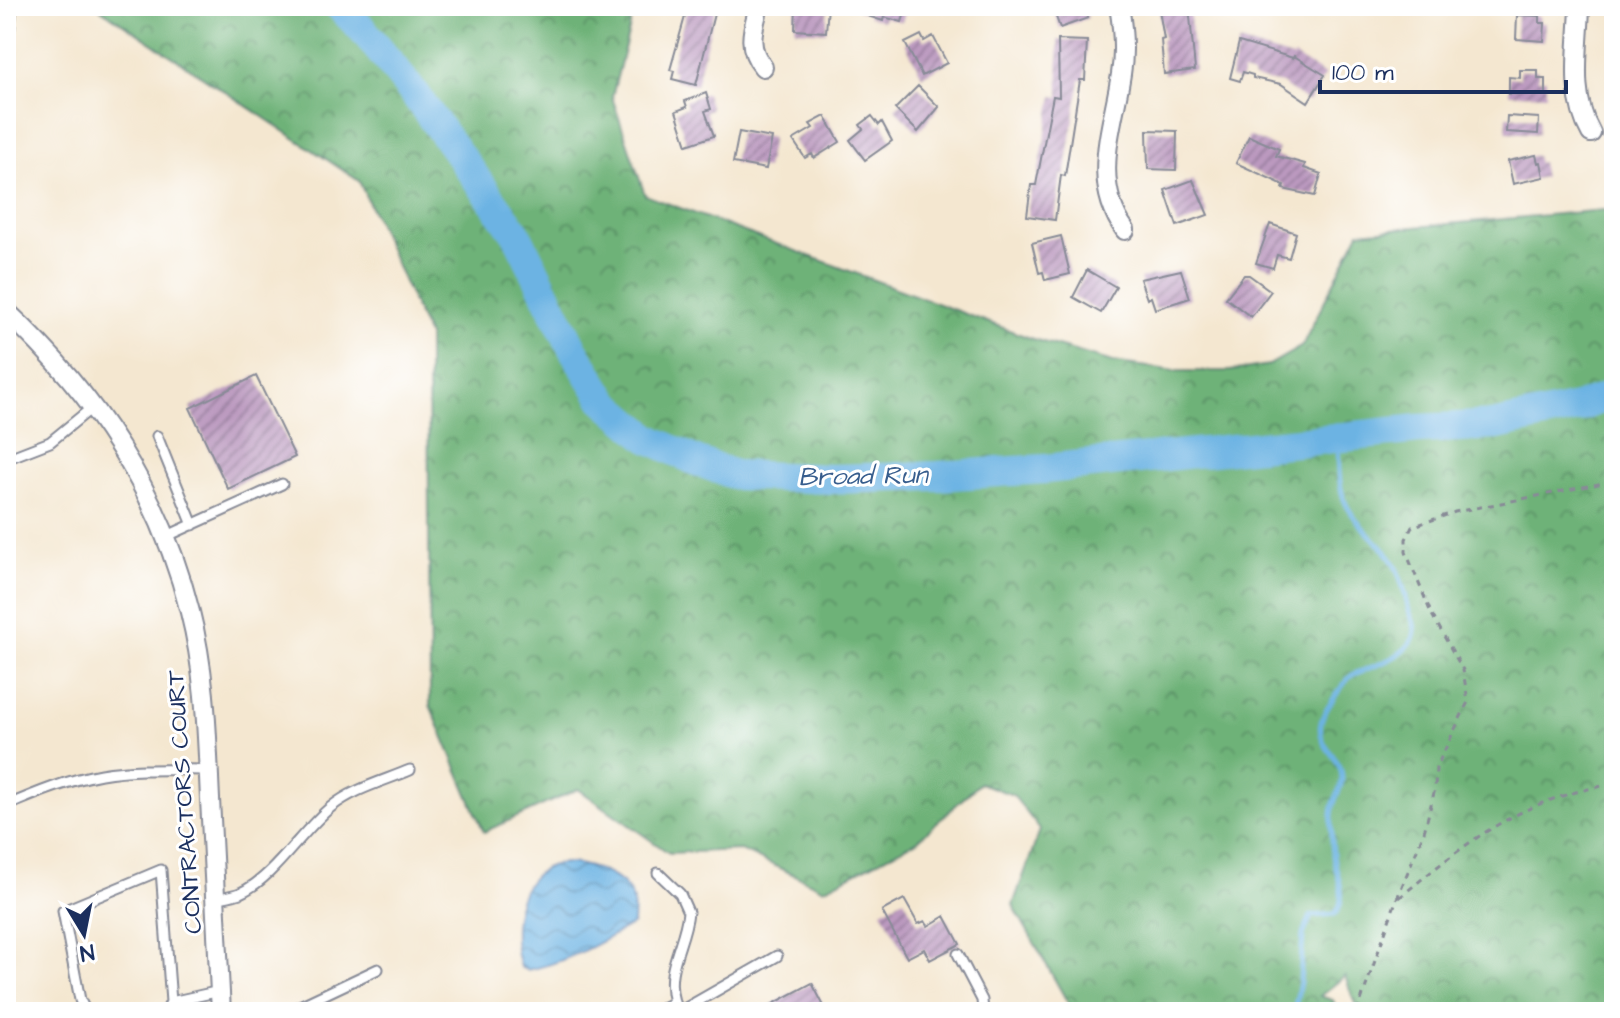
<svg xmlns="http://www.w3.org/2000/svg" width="1620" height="1018" font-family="'Architects Daughter',sans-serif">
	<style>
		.forest { fill: url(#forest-crowns); stroke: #44706b; stroke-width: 2 }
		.water { fill: url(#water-waves); stroke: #4471a0; stroke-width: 2 }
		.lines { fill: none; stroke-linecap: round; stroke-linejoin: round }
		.stream { stroke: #6cb3e3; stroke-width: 5 }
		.river { stroke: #6cb3e3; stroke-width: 30 }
		.building { fill: url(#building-hatch) }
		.lane-casing { stroke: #888b97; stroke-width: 13 }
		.street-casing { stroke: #888b97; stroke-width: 22 }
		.path { stroke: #888b97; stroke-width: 3; stroke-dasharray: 6 6; stroke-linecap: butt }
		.lane { stroke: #fff; stroke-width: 9 }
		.street { stroke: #fff; stroke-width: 18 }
		.labels { text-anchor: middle; stroke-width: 6; stroke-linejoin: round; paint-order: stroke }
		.street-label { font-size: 24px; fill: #1b2f5e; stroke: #fff }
		.water-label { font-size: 26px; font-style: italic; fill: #375d8d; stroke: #fff }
	</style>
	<defs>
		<pattern id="forest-crowns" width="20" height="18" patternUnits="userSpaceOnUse" patternTransform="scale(2)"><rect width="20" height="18" fill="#6eb278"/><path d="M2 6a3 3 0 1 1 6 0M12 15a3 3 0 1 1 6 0" fill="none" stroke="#5a9166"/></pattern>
		<pattern id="water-waves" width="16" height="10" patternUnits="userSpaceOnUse" patternTransform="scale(2)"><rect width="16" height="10" fill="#6cb3e3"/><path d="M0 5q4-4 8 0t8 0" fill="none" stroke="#5892bb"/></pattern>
		<pattern id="building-hatch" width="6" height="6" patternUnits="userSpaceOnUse" patternTransform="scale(2)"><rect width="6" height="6" fill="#bb99bf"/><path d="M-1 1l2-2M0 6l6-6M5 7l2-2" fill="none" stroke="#977d9e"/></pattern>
	</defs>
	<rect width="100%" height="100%" fill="#fff"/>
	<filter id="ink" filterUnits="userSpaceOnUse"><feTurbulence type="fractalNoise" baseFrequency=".0125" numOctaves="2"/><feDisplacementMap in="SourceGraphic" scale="16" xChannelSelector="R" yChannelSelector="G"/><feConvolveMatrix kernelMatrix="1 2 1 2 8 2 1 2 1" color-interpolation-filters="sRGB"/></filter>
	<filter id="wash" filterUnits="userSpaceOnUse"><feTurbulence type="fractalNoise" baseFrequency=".006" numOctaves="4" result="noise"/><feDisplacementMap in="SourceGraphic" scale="32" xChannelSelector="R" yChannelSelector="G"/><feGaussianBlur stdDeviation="1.8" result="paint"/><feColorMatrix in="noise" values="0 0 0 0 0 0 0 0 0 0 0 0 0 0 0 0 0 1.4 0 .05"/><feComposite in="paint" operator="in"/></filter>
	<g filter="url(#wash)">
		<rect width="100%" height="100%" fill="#f4e7d0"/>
		<path class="forest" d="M100 6H635L612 97 645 195 1033 339 1113 362 1176 371H1230L1269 365 1302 346 1359 232 1614 209V1012H1358L1345 976 1320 996 1333 1000 1338 1012H1073L1013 905 1040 830 1013 795 980 783 917 841 824 889 741 850 669 853 578 789 484 832 430 705 428 336 359 181 101 9Z"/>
		<path class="water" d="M571 863C591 866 624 875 632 898 635 905 633 917 633 924 599 943 564 964 526 970L520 967C510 936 513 886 545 868 553 864 562 863 571 863Z"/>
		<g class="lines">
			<path class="stream" d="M1294 1012 1300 982 1303 935 1311 916 1335 914C1349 897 1336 875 1333 856 1332 840 1330 823 1333 807 1335 797 1342 788 1342 778 1342 756 1316 747 1321 723 1322 714 1346 678 1354 674 1373 666 1414 655 1415 630 1415 622 1409 614 1408 607 1404 586 1397 562 1381 546 1369 534 1354 520 1346 504 1337 485 1339 459 1338 438"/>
			<path class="river" d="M339 6 364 31 416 96 516 233 573 349 605 401 648 438 696 461 735 475 832 479 938 476 1045 469 1419 429 1497 425 1577 408 1614 394"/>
		</g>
		<g id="blocks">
			<path class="building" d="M688 6H716L696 85 672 79 674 71 670 70Z
				M796 6H828L826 32 795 30Z
				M859 6H907L902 22 884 17 883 21 868 16 869 13 858 11Z
				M1052 6H1083L1088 18 1060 28Z
				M1162 6H1189L1195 70 1164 74 1161 40 1164 39 1159 10H1163Z
				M1517 15 1540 16V23H1545L1544 41 1516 39Z
				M921 35 924 41 933 36 947 63 922 76 905 43Z
				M1058 40 1087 41 1085 80H1080L1065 176 1061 175 1055 220 1027 216 1031 185H1036L1053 96 1059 97Z
				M1239 42 1293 58 1294 56 1325 75 1308 102 1281 84 1253 78V75L1243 72 1240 81 1230 78Z
				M1520 70H1538V79H1546V95L1509 94V77L1520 78Z
				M918 86 939 107 918 132 895 109Z
				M706 93 711 109 705 111 714 136 687 145 676 111 687 107 685 101Z
				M825 116 840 142 814 158 812 154 805 158 793 140 813 128 810 124Z
				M872 116 879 125 882 122 892 141 865 160 850 140 863 129 860 125Z
				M1507 116 1539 118 1538 134 1506 132Z
				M1147 130 1177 131 1176 170 1148 169Z
				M739 132 772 138 766 169 733 163Z
				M1249 136 1279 149 1276 156 1305 164 1304 168 1321 174 1315 196 1283 189 1284 185 1236 163Z
				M1536 155 1538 163 1541 162 1544 177 1513 184 1508 161Z
				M1193 180 1208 215 1177 226 1165 190Z
				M1270 224 1296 233 1289 258 1277 255 1273 268 1256 263Z
				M1061 236 1070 274 1045 280 1043 272 1039 273 1032 243Z
				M1087 270 1116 287 1101 313 1073 297Z
				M1181 270 1190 298 1155 309 1151 297 1147 299 1140 279Z
				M1244 275H1249L1271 291 1251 317 1226 298Z
				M256 376 295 457 228 489 190 408Z
				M904 899 918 924 925 921 928 926 945 916 960 944 930 960 924 949 907 958 882 911Z
				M812 983 827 1012H758Z"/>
		</g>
	</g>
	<g filter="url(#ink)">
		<use href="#blocks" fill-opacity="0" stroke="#888b97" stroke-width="2"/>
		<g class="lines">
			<g class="lane-casing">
				<path id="lane" d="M6 65 12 6
					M157 436 193 525
					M6 459 50 442 94 406
					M165 537 282 484
					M6 806C36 793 68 780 101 774 136 768 173 770 208 770
					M658 873 680 894 688 912C685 944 664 969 674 1002
					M215 899C223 897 232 896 240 893 274 878 301 831 331 807 353 789 384 781 410 770
					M958 954 982 1000 983 1012
					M171 1002 220 991
					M86 1012 80 1000 63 911 161 870 171 1002 166 1012
					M287 1012 378 969
					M655 1012 674 1002 675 1006
					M679 1012 777 956"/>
			</g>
			<g class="street-casing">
				<path id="street" d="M759 6C753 29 746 47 763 67
					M1119 6C1123 29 1125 51 1121 74 1113 128 1090 181 1125 230
					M1580 6C1579 48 1569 95 1591 133
					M6 311C96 395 160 492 190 612 206 674 207 737 210 799 214 870 217 941 221 1012"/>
			</g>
			<path class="path" d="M1399 898C1469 840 1520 799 1614 784
				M1357 1012 1396 901 1424 832 1435 789 1436 768 1468 702 1463 670 1431 613 1406 552V539L1412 527 1455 512 1614 481"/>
			<use href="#lane" class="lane"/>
			<use href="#street" class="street"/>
		</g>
	</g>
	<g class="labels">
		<g class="street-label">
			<text transform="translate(184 802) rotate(-94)" y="8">CONTRACTORS COURT</text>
		</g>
		<g class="water-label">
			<text transform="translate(863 475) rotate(-1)" y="9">Broad Run</text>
		</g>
	</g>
	<rect width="1620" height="1018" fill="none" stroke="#fff" stroke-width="32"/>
	<g transform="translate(84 934) rotate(170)" stroke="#ffffff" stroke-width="6" paint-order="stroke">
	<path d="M0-6L14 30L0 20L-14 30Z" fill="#1b2f5e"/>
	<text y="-12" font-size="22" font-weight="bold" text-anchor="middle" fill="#1b2f5e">N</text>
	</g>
	<path d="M1320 80v12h246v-12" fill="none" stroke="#1b2f5e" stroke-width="4"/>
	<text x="1332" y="80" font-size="24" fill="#1b2f5e" stroke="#ffffff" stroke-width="6" paint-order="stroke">100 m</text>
</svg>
